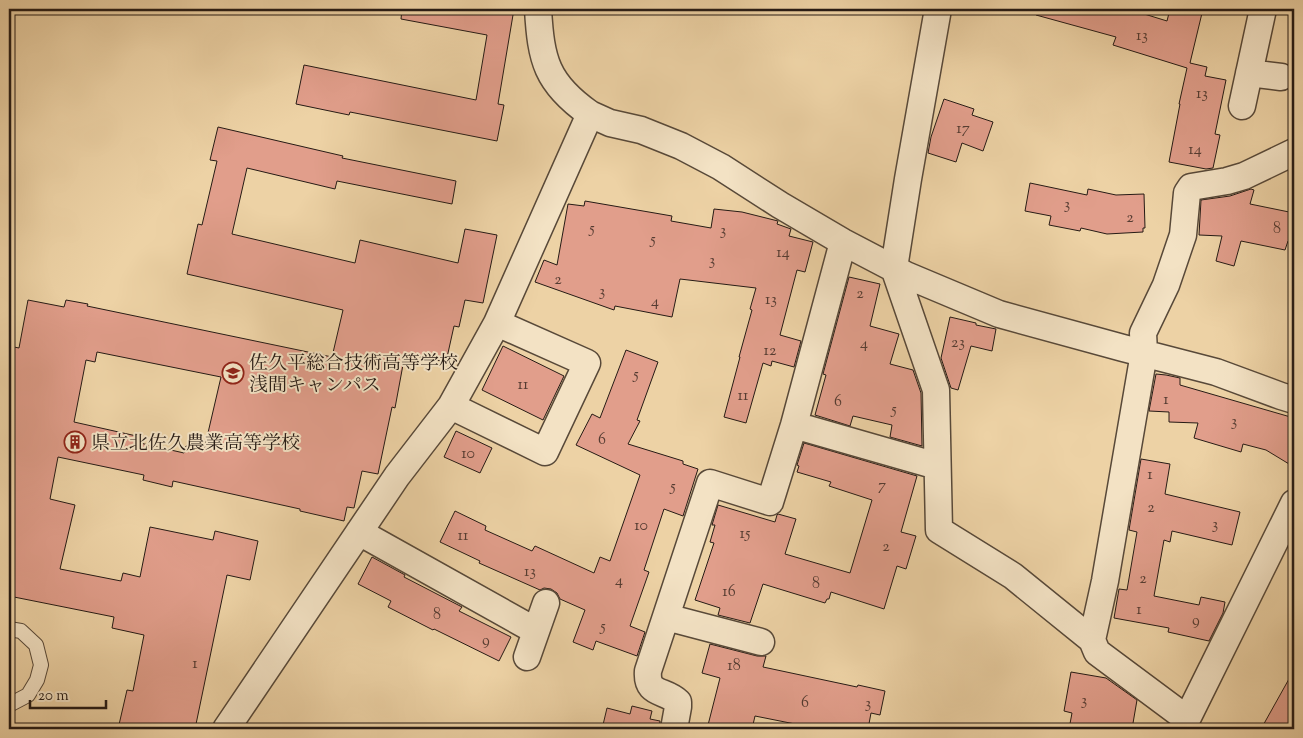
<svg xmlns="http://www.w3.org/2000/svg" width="1303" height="738" font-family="'Sorts Mill Goudy','Noto Serif JP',serif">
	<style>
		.building { fill: #e19e8b; stroke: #261b15; fill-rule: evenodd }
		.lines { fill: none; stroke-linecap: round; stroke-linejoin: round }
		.lane-casing { stroke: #584939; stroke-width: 16 }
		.street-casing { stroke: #584939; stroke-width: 29 }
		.lane { stroke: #f3e2c4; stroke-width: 14 }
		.street { stroke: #f3e2c4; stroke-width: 26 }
		.labels { text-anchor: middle; stroke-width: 4; stroke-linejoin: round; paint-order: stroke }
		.number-label { font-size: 16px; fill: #553c32 }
		.poi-label { font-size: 19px; fill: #261b15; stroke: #f3e2c4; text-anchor: start }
	</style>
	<rect width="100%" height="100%" fill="#edd2a5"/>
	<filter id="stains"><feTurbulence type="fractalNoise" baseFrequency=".004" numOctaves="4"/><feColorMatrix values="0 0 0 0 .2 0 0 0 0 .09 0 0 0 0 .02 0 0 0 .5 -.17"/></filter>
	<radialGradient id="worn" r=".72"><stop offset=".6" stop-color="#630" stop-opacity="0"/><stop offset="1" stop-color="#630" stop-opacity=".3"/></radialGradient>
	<path class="building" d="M402 9H514L498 104 504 105 497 141 350 112 349 115 296 104 304 65 476 100 487 35 401 19Z
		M1037 9H1128L1167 21 1170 9H1203L1190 63 1207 67 1205 76 1226 80 1215 134 1220 135 1213 168 1206 169 1169 162 1180 104H1179L1187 68 1113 45 1116 37 1036 15Z
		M944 99 974 109 972 115 993 122 983 151 962 143 956 162 928 153 931 137Z
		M218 127 343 156 342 158 456 181 452 204 337 181 335 189 247 168 232 234 355 263 360 240 458 263 465 229 497 235 483 303 465 300 459 327 454 326 446 362 405 354 395 408 392 407 378 474 362 471 354 508 347 507 344 521 300 511V509L173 481 172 487 143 480 144 475 58 457 50 499 75 505 60 569 121 581 123 573 140 577 150 527 213 540 215 531 258 541 250 580 227 575 195 729H118L127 690 133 691 144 635 112 628 114 617 9 596V346L19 348 28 300 64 307 66 300 88 304 87 306 332 357 343 310 187 274 198 224 202 225 217 161 210 160ZM97 352 221 377 204 450 186 446 184 453 140 443 141 437 74 422 86 360 95 362Z
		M1030 183 1087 195 1088 189 1116 195 1144 194 1145 228H1143V232L1107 234 1081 228 1080 231 1049 225 1051 216 1025 211Z
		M1251 189 1254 190 1250 204 1294 213V242L1288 241 1285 250 1241 241 1234 266 1216 261 1222 236 1199 235 1201 200 1230 196Z
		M585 201 672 216 671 221 711 228 714 209 742 212 778 221 777 224 791 229 789 236 813 242 805 272 797 270 780 335 801 341 794 367 772 361 771 366 763 363 746 423 724 417 740 357H739L752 310 750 309 756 288 680 279 672 317 615 306 614 310 535 282 544 260 557 265 568 204 584 206Z
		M849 277 880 284 870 326 899 334 890 364 913 370 921 393 922 446 890 437 892 425 853 416 850 426 815 415 826 375 823 374Z
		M950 317 976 323V325L996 329 992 351 971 346 958 390 951 388 941 358Z
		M503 346 564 376 543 420 482 390Z
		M626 350 658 362 637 420 640 421 628 444 683 461V464L698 469 683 516 664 509 644 570 649 572 630 626 645 632 637 656 596 641 593 650 573 642 585 610 560 599 557 593 551 589 544 588 540 590 479 563 480 561 440 542 455 511 486 526 485 530 532 551 535 546 594 573 600 557 610 561 640 475 576 445 592 414 600 418Z
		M1156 374 1166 375 1180 378V385L1294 418V467L1266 450 1243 444 1241 452 1194 438 1198 423 1169 422V412L1149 411Z
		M456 431 492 448 480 473 444 457Z
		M804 443 917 476 901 532 916 536 906 569 897 566 884 609 831 592 829 599H827L825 603 763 584 750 623 718 615 720 608 695 600 714 543 710 542 715 525H712L718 505 775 522 777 515 778 514 796 519 785 554 850 573 872 500 829 486 831 482 797 472 799 466 797 465Z
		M1141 459 1170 464 1165 494 1240 512 1232 545 1172 531 1170 542 1164 540 1154 596 1199 605 1201 597 1225 602 1223 613 1209 641 1168 632 1169 628 1114 618 1119 589 1127 590 1137 532 1129 530Z
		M372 557 405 575 404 577 462 607 459 611 511 637 499 661 434 629 433 630 388 607 391 601 358 584Z
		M710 644 757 656H766L763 667 857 687 858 685 885 691 880 715 871 713 868 729H820L755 716 752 729H707L720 678 702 673Z
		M1294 670V729H1261Z
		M1071 672 1106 678 1137 700 1132 729H1069L1072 713 1064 711Z
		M632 706 652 711 650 719 660 721 659 729H602L607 708 630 714Z"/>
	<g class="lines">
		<g class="lane-casing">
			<path id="lane" d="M9 629 21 631 36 645 41 665 37 680 28 695 9 705"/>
		</g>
		<g class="street-casing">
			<path id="street" d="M938 9 908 179 894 268 936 390 939 530 1013 576 1092 640
				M1249 73 1281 77
				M1242 106 1263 9
				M590 114 610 123 641 130 681 146 721 167 780 205 843 242 906 275 999 314 1123 348 1216 372 1281 396 1294 400
				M451 406 545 452 587 363 497 323
				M794 425 937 466
				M359 532 536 631
				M666 617 761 642
				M527 657 546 603
				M1187 719 1097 652 1092 640 1105 581 1144 353 1143 333 1166 285 1183 235 1187 193 1191 187 1227 181 1244 176 1294 152
				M226 729 397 476 451 406 497 323 590 114C546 83 541 60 538 9
				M674 729 678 707V702C665 689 646 696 648 671L710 483 770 502 794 425 843 242
				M1184 729 1187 719 1294 503"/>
		</g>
		<use href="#lane" class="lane"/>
		<use href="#street" class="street"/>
	</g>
	<defs>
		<g id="school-ring" transform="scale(1.125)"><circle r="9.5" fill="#f3e2c4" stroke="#8f2418" stroke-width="1.5"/><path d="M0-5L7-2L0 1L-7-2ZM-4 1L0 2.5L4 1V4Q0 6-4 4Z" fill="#8f2418"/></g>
		<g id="building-ring" transform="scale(1.125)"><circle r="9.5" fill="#f3e2c4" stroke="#8f2418" stroke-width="1.5"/><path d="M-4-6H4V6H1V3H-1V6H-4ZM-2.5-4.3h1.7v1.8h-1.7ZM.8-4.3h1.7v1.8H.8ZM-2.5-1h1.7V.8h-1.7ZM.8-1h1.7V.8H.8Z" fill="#8f2418"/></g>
	</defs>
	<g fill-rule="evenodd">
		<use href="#school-ring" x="233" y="373"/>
		<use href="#building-ring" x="75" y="442"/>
	</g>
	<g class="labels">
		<g class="number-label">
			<text x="1142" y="40">13</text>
			<text x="1202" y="98">13</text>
			<text x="963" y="133">17</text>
			<text x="1195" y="154">14</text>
			<text x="1067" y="209">3</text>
			<text x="1130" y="222">2</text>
			<text x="592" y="233">5</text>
			<text x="1277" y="233">8</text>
			<text x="723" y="235">3</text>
			<text x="653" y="244">5</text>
			<text x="783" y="257">14</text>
			<text x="712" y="265">3</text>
			<text x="558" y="284">2</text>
			<text x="602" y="296">3</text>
			<text x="860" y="298">2</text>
			<text x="771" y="304">13</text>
			<text x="655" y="306">4</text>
			<text x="958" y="347">23</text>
			<text x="864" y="348">4</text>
			<text x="770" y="355">12</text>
			<text x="636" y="379">5</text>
			<text x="523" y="389">11</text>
			<text x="743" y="400">11</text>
			<text x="1166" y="404">1</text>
			<text x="838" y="406">6</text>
			<text x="894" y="414">5</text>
			<text x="1234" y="426">3</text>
			<text x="602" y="444">6</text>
			<text x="468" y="458">10</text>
			<text x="1150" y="479">1</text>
			<text x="882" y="490">7</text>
			<text x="673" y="491">5</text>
			<text x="1151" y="512">2</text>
			<text x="1215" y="529">3</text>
			<text x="641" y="530">10</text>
			<text x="745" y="538">15</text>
			<text x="463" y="540">11</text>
			<text x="886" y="551">2</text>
			<text x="530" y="576">13</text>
			<text x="1143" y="583">2</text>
			<text x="619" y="585">4</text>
			<text x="816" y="588">8</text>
			<text x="729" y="596">16</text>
			<text x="1139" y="614">1</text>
			<text x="437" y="619">8</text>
			<text x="1196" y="625">9</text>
			<text x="603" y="631">5</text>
			<text x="486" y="645">9</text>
			<text x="195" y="668">1</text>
			<text x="734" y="670">18</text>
			<text x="1084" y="705">3</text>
			<text x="805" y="707">6</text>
			<text x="868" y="708">3</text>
		</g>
		<g class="poi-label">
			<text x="249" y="369">佐久平総合技術高等学校<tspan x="249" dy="22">浅間キャンパス</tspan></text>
			<text x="91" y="449">県立北佐久農業高等学校</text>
		</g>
	</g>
	<rect width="1303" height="738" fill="none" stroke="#edd2a5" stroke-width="30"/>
	<rect x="10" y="10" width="1283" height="718" fill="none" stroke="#261b15" stroke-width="2.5"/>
	<rect x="15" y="15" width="1273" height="708" fill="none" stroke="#261b15"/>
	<path d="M30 700v8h76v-8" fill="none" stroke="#261b15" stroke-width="2.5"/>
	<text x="38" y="700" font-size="15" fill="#261b15" stroke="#f3e2c4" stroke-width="4" paint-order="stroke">20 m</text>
	<rect width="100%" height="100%" filter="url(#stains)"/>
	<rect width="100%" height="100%" fill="url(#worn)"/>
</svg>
